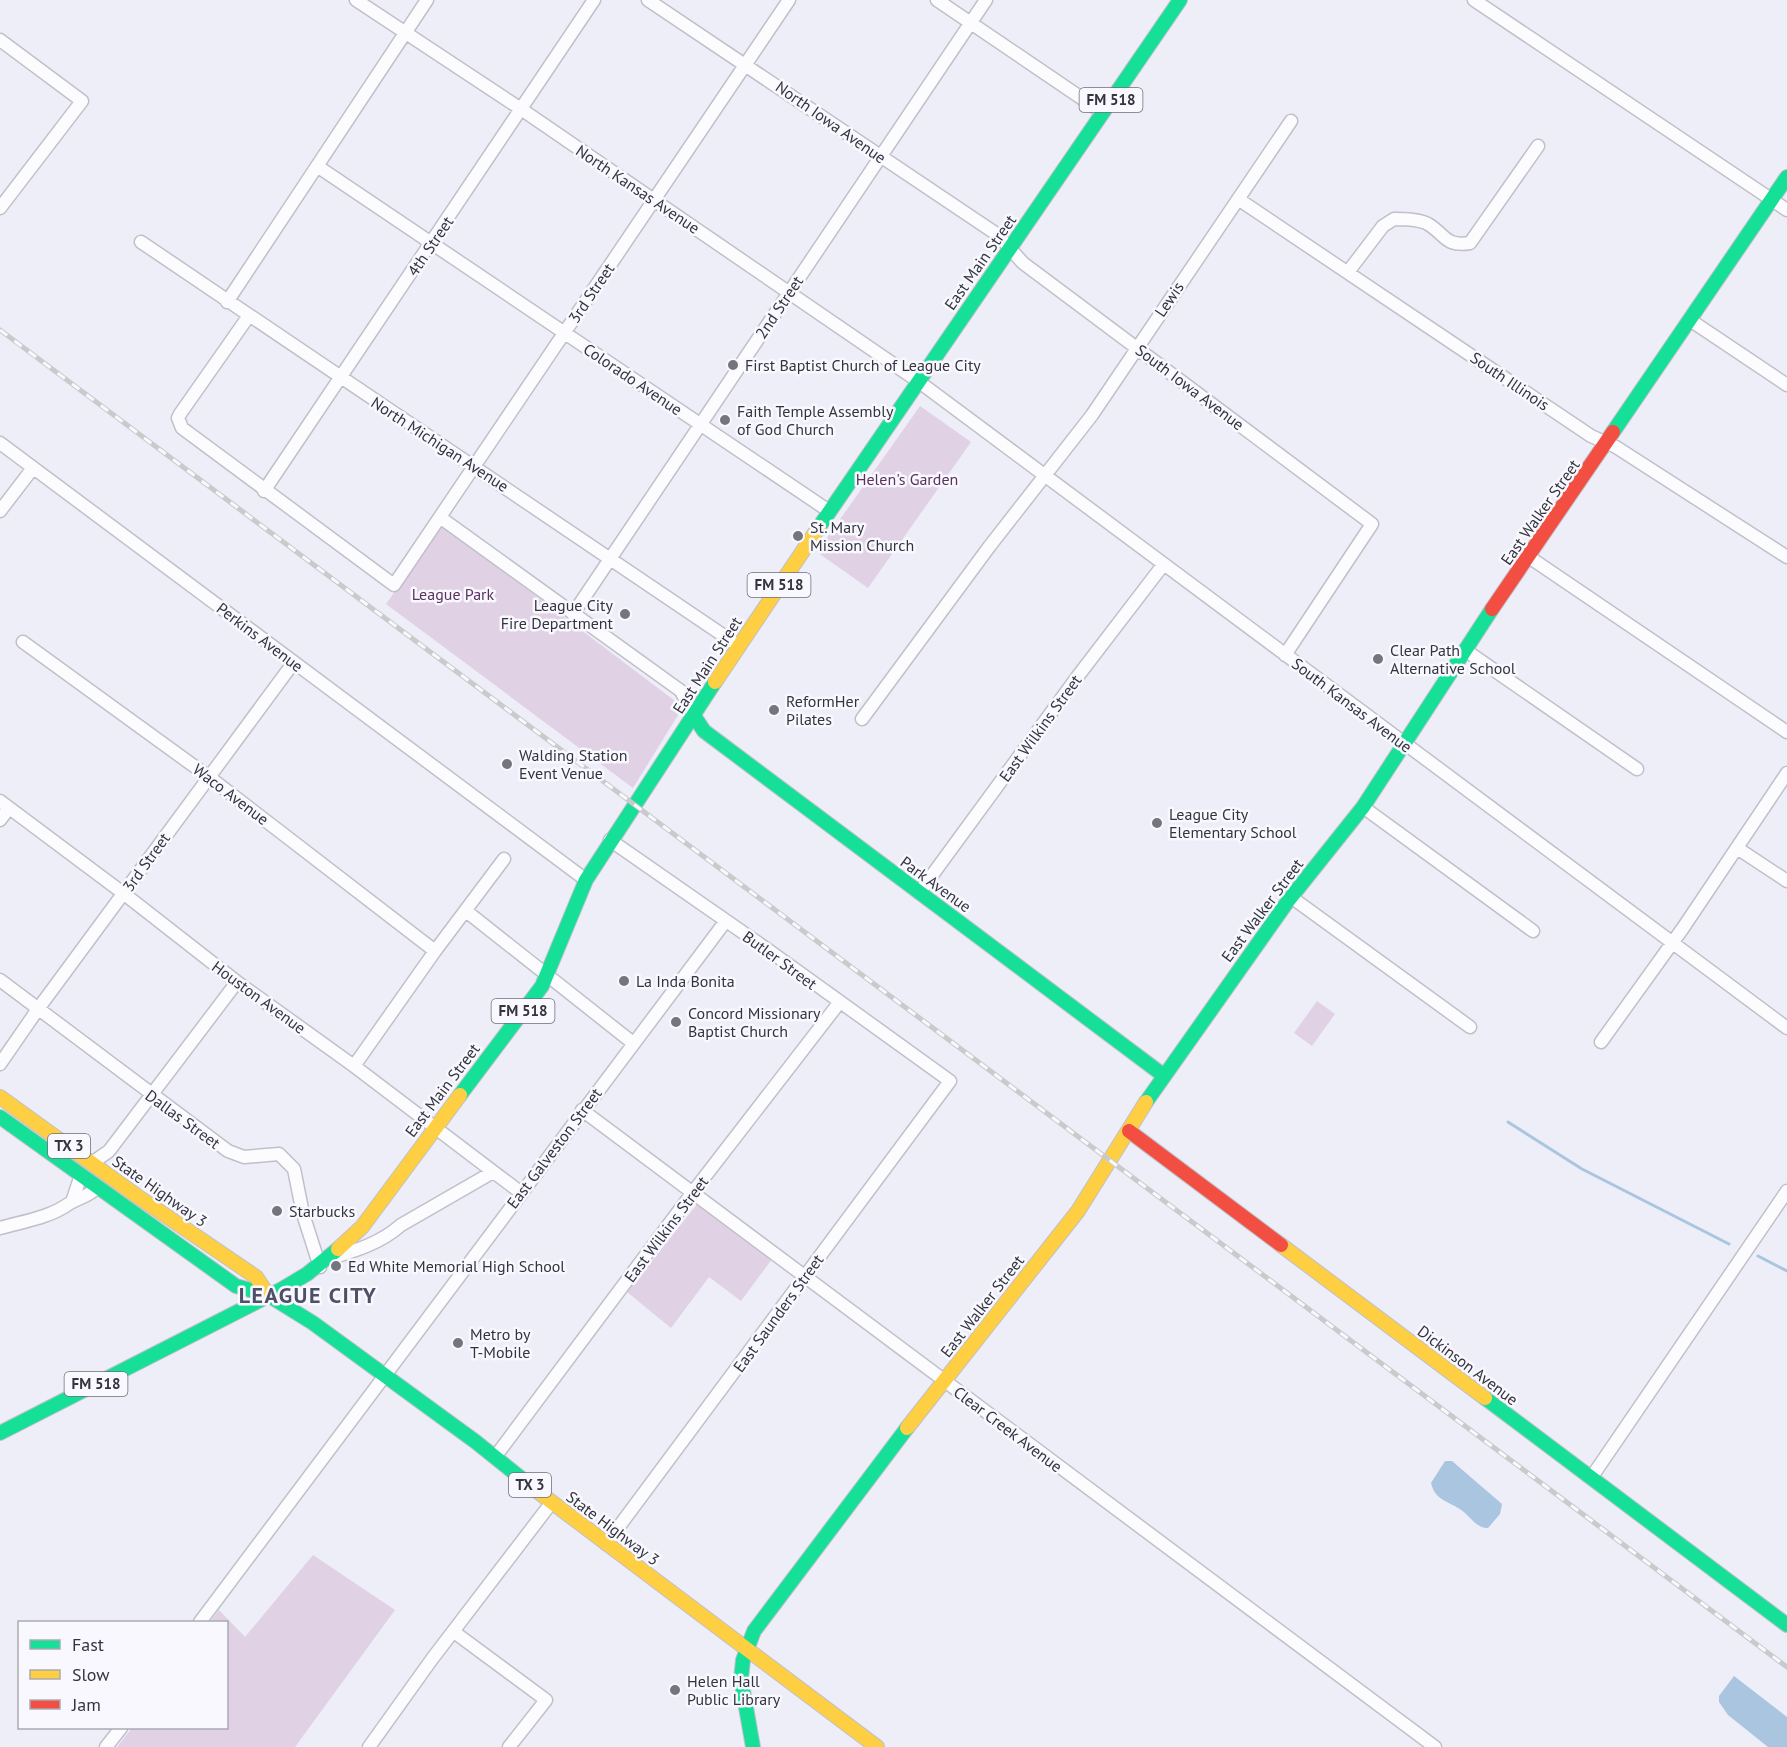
<svg xmlns="http://www.w3.org/2000/svg" width="1787" height="1747" font-family="'PT Sans',sans-serif">
	<style>
		.green { fill: #e0d1e5 }
		.water { fill: #aac5e0 }
		.lines { fill: none; stroke-linecap: round; stroke-linejoin: round }
		.stream { stroke: #aac5e0; stroke-width: 3 }
		.street-casing { stroke: #bfc0ca; stroke-width: 15 }
		.fast-casing { stroke: #bfc0ca; stroke-width: 16 }
		.slow-casing { stroke: #bfc0ca; stroke-width: 16 }
		.jam-casing { stroke: #bfc0ca; stroke-width: 16 }
		.street { stroke: #fcfcfe; stroke-width: 12 }
		.fast { stroke: #16e098; stroke-width: 14 }
		.slow { stroke: #ffcf43; stroke-width: 14 }
		.jam { stroke: #f24e42; stroke-width: 14 }
		.rail-casing { stroke: #cacacd; stroke-width: 5 }
		.rail { stroke: #f8f8fe; stroke-width: 3; stroke-dasharray: 9; stroke-linecap: butt }
		.poi-dot { fill: #757580; stroke: #f8f8fe; stroke-width: 2 }
		.labels { text-anchor: middle; stroke-width: 5; stroke-linejoin: round; paint-order: stroke }
		.shield { fill: #f8f8fe; stroke: #6f6f78; stroke-width: 1.5 }
		.shield-label { font-size: 15px; font-weight: bold; fill: #34343f }
		.street-label { font-size: 16px; fill: #34343f; stroke: #f8f8fe }
		.poi-label { font-size: 16px; fill: #34343f; stroke: #f8f8fe; text-anchor: start }
		.park-label { font-size: 16px; fill: #5c3160; stroke: #f8f8fe }
		.district-label { font-size: 22px; font-weight: bold; letter-spacing: 1.5px; fill: #4f4f68; stroke: #f8f8fe }
	</style>
	<rect width="100%" height="100%" fill="#edeef8"/>
	<path class="green" d="M920 406 971 442 868 588 817 552Z
		M442 525 683 707 633 788 386 604Z
		M1317 1001 1335 1014 1312 1046 1294 1033Z
		M698 1203 772 1259 741 1301 709 1277 671 1328 627 1292Z
		M313 1555 395 1610 295 1747H117L132 1728H226V1622H210L219 1610 245 1637Z"/>
	<path class="water" d="M1445 1461H1452L1502 1504 1500 1514 1488 1528C1477 1528 1472 1519 1465 1513 1453 1502 1435 1502 1431 1483Z
		M1734 1676 1787 1717V1747H1768L1728 1715 1719 1702V1696Z"/>
	<g class="lines">
		<path class="stream" d="M1508 1122 1582 1169 1729 1244
			M1758 1256 1787 1271"/>
		<g class="street-casing">
			<path id="street" d="M356 0 521 109 918 381 1787 1028
				M648 0 998 235 1023 263 1372 524 1285 655
				M937 0 1102 112
				M1474 0 1787 210
				M0 40 82 101 0 208
				M317 166 829 511
				M1238 199 1591 436 1616 447 1787 557
				M141 242 739 646
				M1348 272 1383 226 1394 219C1404 219 1419 219 1428 224 1446 235 1445 247 1470 243L1538 146
				M227 302 427 0
				M248 317 180 414 178 418 182 428 394 585 789 0
				M1690 320 1787 385
				M0 443 586 880
				M264 491 594 0
				M0 511 33 468
				M441 518 681 691 694 716
				M1529 557 1787 732
				M573 614 986 0
				M23 642 209 777 435 951
				M1465 650 1637 769
				M862 719 989 547 1092 415 1291 121
				M0 801 123 893 237 982 354 1066 520 1192
				M1363 807 1533 931
				M0 820 9 808
				M1737 848 1787 881
				M919 893 1078 676 1163 565
				M1291 897 1470 1027
				M466 911 633 1043
				M0 980 228 1151 244 1157 279 1154 294 1169 303 1214 320 1267
				M1601 1042 1683 928 1787 773
				M0 1064 38 1009 294 662
				M354 1066 435 951 504 859
				M582 1110 1435 1747
				M92 1163 109 1151 237 982
				M72 1202 81 1175
				M0 1228C25 1221 49 1218 70 1203 80 1197 88 1197 98 1187
				M334 1257C358 1250 382 1242 401 1225L493 1172
				M495 1457 693 1192 839 1003
				M1591 1478 1787 1191
				M606 1544 950 1081 771 952 610 840
				M200 1622 725 922
				M454 1632 546 1700 509 1747
				M106 1747 121 1728
				M369 1747 432 1659 552 1502"/>
		</g>
		<g class="fast-casing">
			<path id="fast" d="M1613 432 1787 177
				M819 527 1180 0
				M694 716 704 731 1163 1075
				M460 1095 542 986 586 880 715 682
				M1146 1102 1288 901 1363 807 1492 609
				M0 1117 236 1286 268 1295 313 1323 476 1442 537 1491
				M1485 1398 1787 1625
				M0 1433 282 1289 307 1274 338 1249
				M753 1747 741 1679 743 1660 754 1631 907 1428"/>
		</g>
		<g class="slow-casing">
			<path id="slow" d="M715 682 819 527
				M0 1097 137 1196 256 1277 268 1295
				M1281 1245 1485 1398
				M338 1249 362 1227 460 1095
				M907 1428 1078 1211 1146 1102
				M537 1491 877 1747"/>
		</g>
		<g class="jam-casing">
			<path id="jam" d="M1492 609 1613 432
				M1129 1131 1281 1245"/>
		</g>
		<use href="#street" class="street"/>
		<use href="#fast" class="fast"/>
		<use href="#slow" class="slow"/>
		<use href="#jam" class="jam"/>
		<g class="rail-casing">
			<path id="rail" d="M0 330 1787 1667"/>
		</g>
		<use href="#rail" class="rail"/>
	</g>
	<g class="poi-dot">
		<circle cx="733" cy="365" r="6"/>
		<circle cx="725" cy="420" r="6"/>
		<circle cx="798" cy="536" r="6"/>
		<circle cx="625" cy="614" r="6"/>
		<circle cx="1378" cy="659" r="6"/>
		<circle cx="774" cy="710" r="6"/>
		<circle cx="507" cy="764" r="6"/>
		<circle cx="1157" cy="823" r="6"/>
		<circle cx="624" cy="981" r="6"/>
		<circle cx="676" cy="1022" r="6"/>
		<circle cx="277" cy="1211" r="6"/>
		<circle cx="336" cy="1266" r="6"/>
		<circle cx="458" cy="1343" r="6"/>
		<circle cx="675" cy="1690" r="6"/>
	</g>
	<g class="labels">
		<g class="shield">
			<rect x="1079.5" y="88" width="63" height="24" rx="4.5"/>
			<rect x="747.5" y="573" width="63" height="24" rx="4.5"/>
			<rect x="491.5" y="999" width="63" height="24" rx="4.5"/>
			<rect x="48" y="1134" width="42" height="24" rx="4.5"/>
			<rect x="64.5" y="1372" width="63" height="24" rx="4.5"/>
			<rect x="509" y="1473" width="42" height="24" rx="4.5"/>
		</g>
		<g class="shield-label">
			<text x="1111" y="105">FM 518</text>
			<text x="779" y="590">FM 518</text>
			<text x="523" y="1016">FM 518</text>
			<text x="69" y="1151">TX 3</text>
			<text x="96" y="1389">FM 518</text>
			<text x="530" y="1490">TX 3</text>
		</g>
		<g class="street-label">
			<text transform="translate(831 122) rotate(35)" y="6">North Iowa Avenue</text>
			<text transform="translate(638 189) rotate(34)" y="6">North Kansas Avenue</text>
			<text transform="translate(430 246) rotate(-56)" y="6">4th Street</text>
			<text transform="translate(980 262) rotate(-55)" y="6">East Main Street</text>
			<text transform="translate(591 293) rotate(-56)" y="6">3rd Street</text>
			<text transform="translate(1169 299) rotate(-56)" y="6">Lewis</text>
			<text transform="translate(779 307) rotate(-56)" y="6">2nd Street</text>
			<text transform="translate(633 379) rotate(34)" y="6">Colorado Avenue</text>
			<text transform="translate(1510 381) rotate(34)" y="6">South Illinois</text>
			<text transform="translate(1190 387) rotate(37)" y="6">South Iowa Avenue</text>
			<text transform="translate(440 444) rotate(33)" y="6">North Michigan Avenue</text>
			<text transform="translate(1540 512) rotate(-55)" y="6">East Walker Street</text>
			<text transform="translate(260 637) rotate(37)" y="6">Perkins Avenue</text>
			<text transform="translate(707 665) rotate(-57)" y="6">East Main Street</text>
			<text transform="translate(1352 705) rotate(37)" y="6">South Kansas Avenue</text>
			<text transform="translate(1040 728) rotate(-54)" y="6">East Wilkins Street</text>
			<text transform="translate(231 794) rotate(37)" y="6">Waco Avenue</text>
			<text transform="translate(146 862) rotate(-54)" y="6">3rd Street</text>
			<text transform="translate(936 884) rotate(36)" y="6">Park Avenue</text>
			<text transform="translate(1262 910) rotate(-53)" y="6">East Walker Street</text>
			<text transform="translate(780 960) rotate(36)" y="6">Butler Street</text>
			<text transform="translate(259 997) rotate(36)" y="6">Houston Avenue</text>
			<text transform="translate(442 1090) rotate(-53)" y="6">East Main Street</text>
			<text transform="translate(183 1119) rotate(36)" y="6">Dallas Street</text>
			<text transform="translate(554 1148) rotate(-53)" y="6">East Galveston Street</text>
			<text transform="translate(160 1191) rotate(35)" y="6">State Highway 3</text>
			<text transform="translate(666 1229) rotate(-53)" y="6">East Wilkins Street</text>
			<text transform="translate(982 1306) rotate(-52)" y="6">East Walker Street</text>
			<text transform="translate(778 1313) rotate(-54)" y="6">East Saunders Street</text>
			<text transform="translate(1468 1365) rotate(37)" y="6">Dickinson Avenue</text>
			<text transform="translate(1008 1429) rotate(37)" y="6">Clear Creek Avenue</text>
			<text transform="translate(613 1528) rotate(37)" y="6">State Highway 3</text>
		</g>
		<g class="poi-label">
			<text x="745" y="371">First Baptist Church of League City</text>
			<text x="737" y="417">Faith Temple Assembly<tspan x="737" dy="18">of God Church</tspan></text>
			<text x="810" y="533">St. Mary<tspan x="810" dy="18">Mission Church</tspan></text>
			<text x="613" y="611" text-anchor="end">League City<tspan x="613" dy="18">Fire Department</tspan></text>
			<text x="1390" y="656">Clear Path<tspan x="1390" dy="18">Alternative School</tspan></text>
			<text x="786" y="707">ReformHer<tspan x="786" dy="18">Pilates</tspan></text>
			<text x="519" y="761">Walding Station<tspan x="519" dy="18">Event Venue</tspan></text>
			<text x="1169" y="820">League City<tspan x="1169" dy="18">Elementary School</tspan></text>
			<text x="636" y="987">La Inda Bonita</text>
			<text x="688" y="1019">Concord Missionary<tspan x="688" dy="18">Baptist Church</tspan></text>
			<text x="289" y="1217">Starbucks</text>
			<text x="348" y="1272">Ed White Memorial High School</text>
			<text x="470" y="1340">Metro by<tspan x="470" dy="18">T-Mobile</tspan></text>
			<text x="687" y="1687">Helen Hall<tspan x="687" dy="18">Public Library</tspan></text>
		</g>
		<g class="park-label">
			<text x="907" y="485">Helen's Garden</text>
			<text x="453" y="600">League Park</text>
		</g>
		<g class="district-label">
			<text x="308" y="1303">LEAGUE CITY</text>
		</g>
	</g>
	<rect x="18" y="1621" width="210" height="108" fill="#f8f8fe" stroke="#aaaab2" stroke-width="1.5"/>
	<rect x="30" y="1640" width="30" height="9" fill="#16e098" stroke="#aaaab2" stroke-width="1.5"/>
	<text x="72" y="1651" font-size="18" fill="#34343f">Fast</text>
	<rect x="30" y="1670" width="30" height="9" fill="#ffcf43" stroke="#aaaab2" stroke-width="1.5"/>
	<text x="72" y="1681" font-size="18" fill="#34343f">Slow</text>
	<rect x="30" y="1700" width="30" height="9" fill="#f24e42" stroke="#aaaab2" stroke-width="1.5"/>
	<text x="72" y="1711" font-size="18" fill="#34343f">Jam</text>
</svg>
